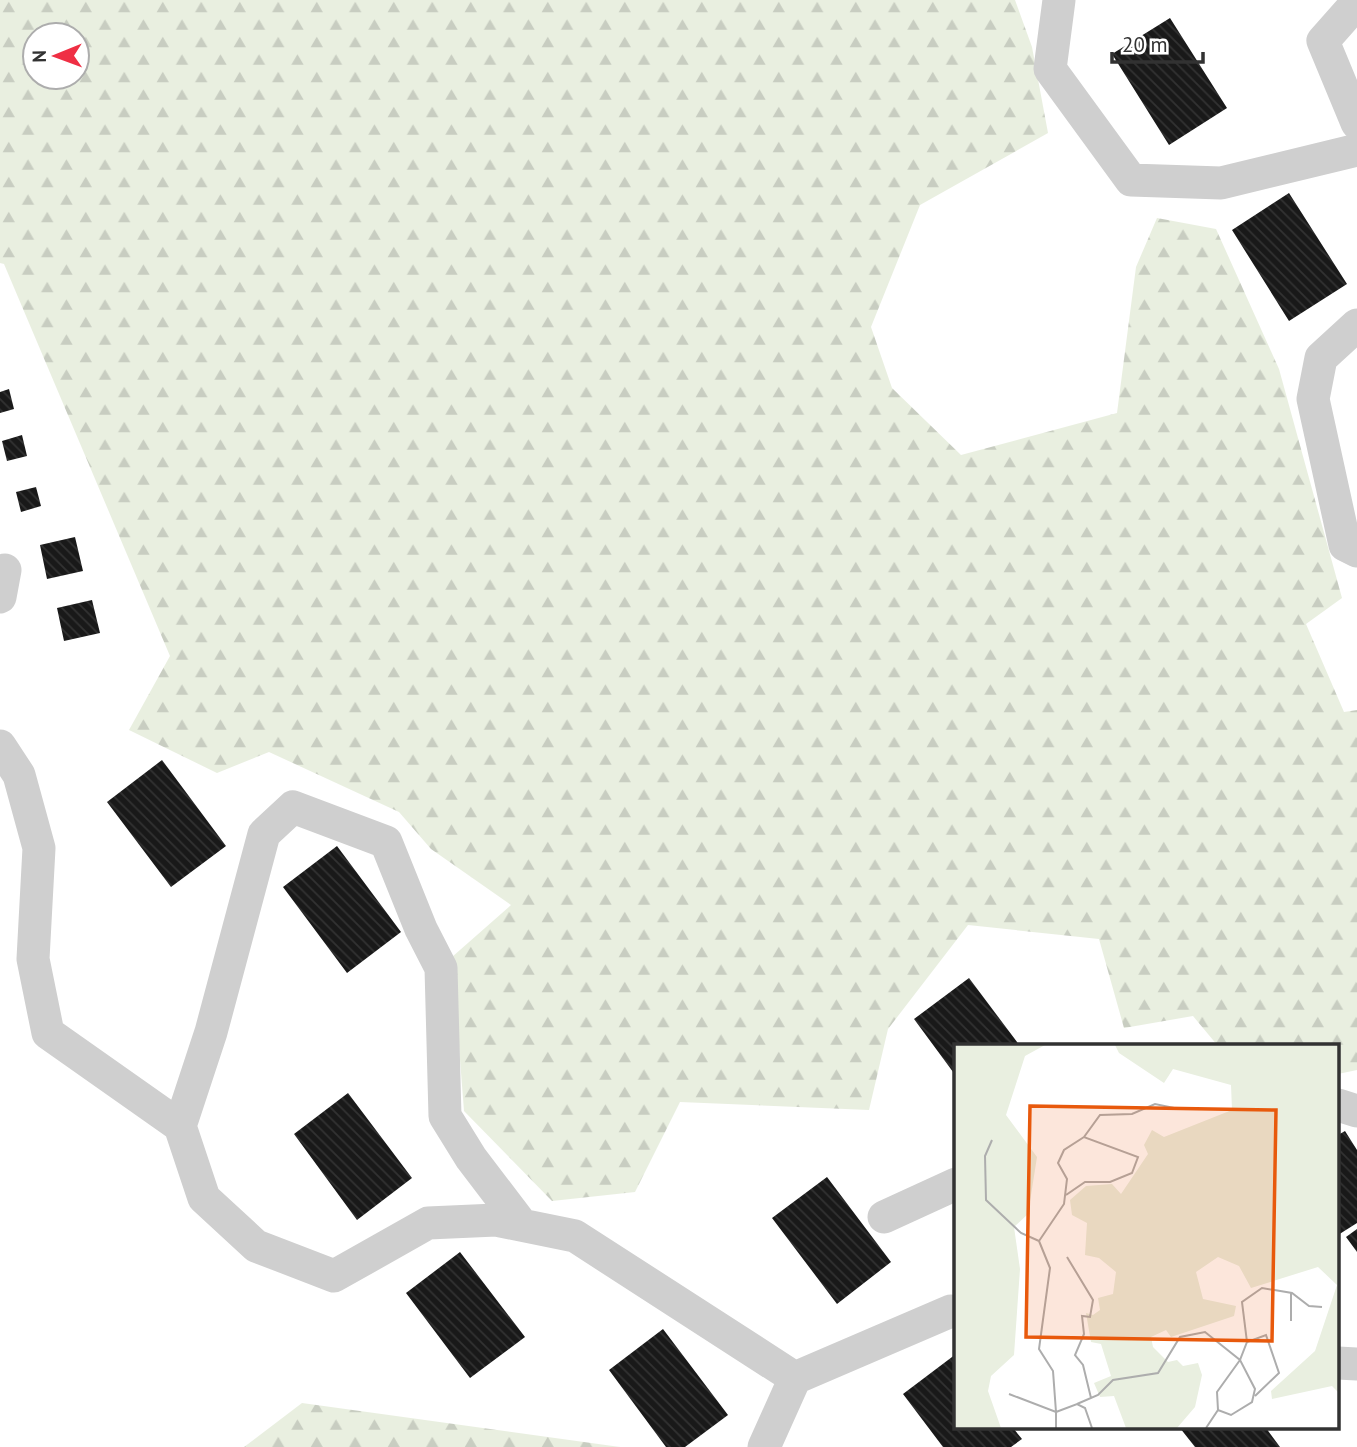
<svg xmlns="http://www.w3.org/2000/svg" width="1357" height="1447" font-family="'PT Sans',sans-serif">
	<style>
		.forest { fill: url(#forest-firs); fill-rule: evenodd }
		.building { fill: url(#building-back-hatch) }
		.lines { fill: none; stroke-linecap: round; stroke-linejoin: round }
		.minor { stroke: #cfcfcf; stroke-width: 33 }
		.inset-road { fill: none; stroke: #adadad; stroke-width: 2 }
		.view { fill: #e8590c; fill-opacity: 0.15; stroke: #e8590c; stroke-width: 3.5 }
		.inset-edge { fill: none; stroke: #323232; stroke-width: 3.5 }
	</style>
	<defs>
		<pattern id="forest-firs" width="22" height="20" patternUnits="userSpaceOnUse" patternTransform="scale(1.75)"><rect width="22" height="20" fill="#e9efe0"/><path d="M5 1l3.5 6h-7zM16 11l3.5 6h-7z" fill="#c8cdc1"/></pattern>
		<pattern id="building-back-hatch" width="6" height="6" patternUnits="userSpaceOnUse" patternTransform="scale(1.75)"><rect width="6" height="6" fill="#191919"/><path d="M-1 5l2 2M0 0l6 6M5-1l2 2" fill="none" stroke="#323232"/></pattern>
	</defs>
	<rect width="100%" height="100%" fill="#fff"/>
	<path class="forest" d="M0 0H1015L1032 47 1048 133 920 205 871 327 892 388 961 455 1117 413 1136 267 1157 218 1216 229 1279 369 1342 598 1306 624 1344 712 1357 710V1070L1338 1074V1046H1218L1193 1016 1124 1028 1099 939 968 925 888 1029 869 1110 680 1102 635 1192 552 1201 464 1111 452 957 511 905 431 849 399 812 269 752 217 773 129 730 170 656 4 264 0 263ZM35 35H77V77H35Z
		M302 1403 620 1447H244Z"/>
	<path class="building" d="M1170 18 1227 108 1169 145 1112 54Z
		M1289 193 1347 284 1289 321 1232 230Z
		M9 389 14 409 0 413V392Z
		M22 435 27 456 7 461 2 441Z
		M36 487 41 506 21 512 16 492Z
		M75 537 83 571 47 579 40 545Z
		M92 600 100 633 64 641 57 608Z
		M162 760 226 846 171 887 107 802Z
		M337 846 401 932 347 973 283 887Z
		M969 978 1020 1046H956V1076L914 1019Z
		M348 1093 412 1178 357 1220 294 1134Z
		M1345 1131 1357 1150V1223L1338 1235V1135Z
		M827 1177 891 1262 837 1304 772 1218Z
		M1357 1229V1252L1346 1237Z
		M460 1252 525 1337 470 1378 406 1293Z
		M663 1329 728 1415 685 1447H666L609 1370Z
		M956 1354V1428H1013L1022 1439 1011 1447H943L903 1394Z
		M1180 1428H1266L1280 1447H1195Z"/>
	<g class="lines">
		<path class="minor" d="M1059 0 1050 69 1131 180 1221 183 1357 150
			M1357 6 1353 7 1323 41 1357 123
			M1357 325 1321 358 1313 399 1345 545 1357 551
			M0 597 5 570
			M0 746 19 775 39 848 33 959 48 1033 180 1126
			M1338 1105 1357 1111
			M884 1217 956 1184
			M522 1225 471 1158 445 1116 441 968 421 929 386 842 293 807 264 834 211 1032 180 1126 204 1198 256 1246 334 1276 428 1223 496 1220 575 1236 795 1378 951 1311 956 1312
			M1338 1363 1357 1364
			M764 1447 795 1378"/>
	</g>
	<g transform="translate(954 1044)">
		<rect width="385" height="385" fill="#fff"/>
		<path d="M0 1H91L71 12 52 71 83 113 74 170 60 183 66 225 60 311 37 332 34 347 47 384H0ZM161 1H385V349L378 342 318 355 317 347 361 307 383 241 364 223 297 244 285 222 264 213 242 228 249 255 282 262 280 272 217 293 212 286 197 293 199 303 214 318 223 316 229 322 244 319 248 331 241 363 223 384H172L160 352 146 353 140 339 157 332 147 300 137 298 132 269 139 271 146 266 144 254 159 250 162 228 145 214 131 211 133 179 118 171 116 156 132 142 158 140 167 150 194 110 190 101 198 86 210 93 278 66 277 41 219 25 210 39 165 9Z" fill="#e9efe0"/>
		<path class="inset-road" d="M130 93 146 71 178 70 201 60 225 65M38 96 31 112 32 156 67 189 85 197M113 213 139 256 136 273 128 272 130 290 121 311 129 321 137 354M337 249V277M293 298 288 258 308 244 338 249 355 262 368 263M55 350 102 368 99 327 85 305 96 224 85 197 110 160 113 135 104 119 110 106 130 93 184 113 178 129 156 138H131L112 151M123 360 144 351 159 336 204 329 226 293 251 288 286 316 263 348 264 366M102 384V368L123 360 131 364 138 384M252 384 264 366 277 371 298 358 301 345 286 316 293 298 312 291 325 329 301 352"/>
		<path class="view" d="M76 62 322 66 318 297 72 293Z"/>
		<rect width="385" height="385" class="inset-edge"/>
	</g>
	<g transform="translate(56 56) rotate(269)"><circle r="33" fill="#ffffff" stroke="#adadad" stroke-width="2"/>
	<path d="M0-5L12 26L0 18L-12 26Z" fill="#ef2f44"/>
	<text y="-10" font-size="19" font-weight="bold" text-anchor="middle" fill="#323232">N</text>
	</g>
	<path d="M1112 52v10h91v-10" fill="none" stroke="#323232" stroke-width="3.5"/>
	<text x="1122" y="52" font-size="21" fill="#323232" stroke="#ffffff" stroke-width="5" paint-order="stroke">20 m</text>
</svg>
